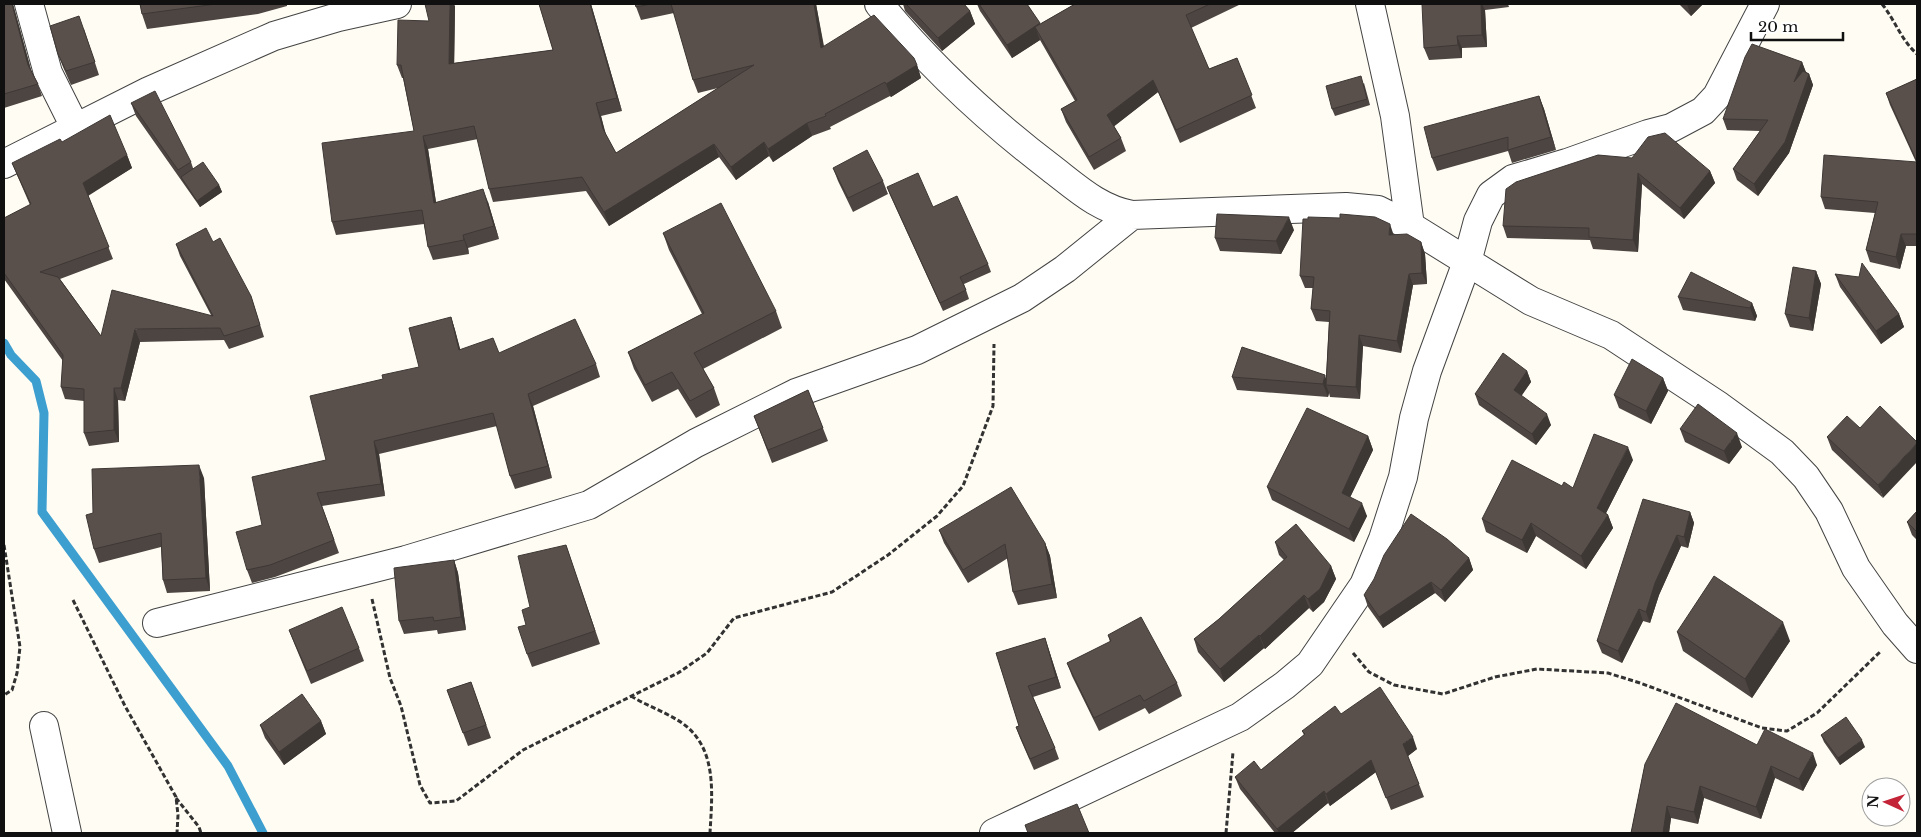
<svg xmlns="http://www.w3.org/2000/svg" width="1921" height="837" font-family="'Libre Baskerville',serif">
	<style>
		.lines { fill: none; stroke-linecap: round; stroke-linejoin: round }
		.stream { stroke: #3c9fd0; stroke-width: 9 }
		.minor-casing { stroke: #434343; stroke-width: 30 }
		.path { stroke: #323232; stroke-width: 3; stroke-dasharray: 5 2.5; stroke-linecap: butt }
		.minor { stroke: #fff; stroke-width: 28 }
		.wall { fill: #4d4541 }
		.shaded-wall { fill: #3e3835 }
		.building { fill: #59504c; stroke: #3e3835 }
	</style>
	<rect width="100%" height="100%" fill="#fffcf3"/>
	<g class="lines">
		<path class="stream" d="M4 343 11 355 36 381 44 413 42 512 228 766 263 833"/>
		<g class="minor-casing">
			<path id="minor" d="M29 4 48 73 76 129
				M879 4C930 66 988 120 1051 168 1077 188 1099 209 1132 215L1346 207 1378 210 1410 226 1531 301 1611 335 1719 406 1782 452 1806 477 1829 511 1856 568 1895 624 1917 649
				M1370 4 1395 116 1410 226
				M4 164 149 91 274 36 338 17 397 4
				M157 623 406 560 589 505 696 443 796 393 917 350 1022 298 1065 269 1132 215
				M44 726 67 833
				M994 833 1240 717 1285 685 1310 664 1364 585 1383 539 1403 477 1414 418 1427 371 1467 262 1478 221 1491 195 1513 179 1567 163 1648 134 1671 128 1703 111 1717 96 1765 4"/>
		</g>
		<path class="path" d="M1882 4C1895 20 1901 40 1917 54
			M4 545 20 647 17 673 12 690 4 695
			M372 599 390 678 401 706 420 785 430 803 456 801 523 750 678 673 707 653 734 618 832 592 888 555 937 516 963 486 993 406 994 344
			M73 600 125 706 176 797 178 815 177 833
			M1353 653 1369 672 1394 685 1443 694 1495 677 1537 669 1608 673 1640 683 1762 728 1787 731 1817 713 1881 651
			M631 696C647 706 666 712 682 723 718 748 712 795 710 833
			M176 798 199 827 201 833
			M1226 833 1233 752"/>
		<use href="#minor" class="minor"/>
	</g>
	<path class="wall" d="M4 4H13L31 70 38 84 42 96 4 108Z
		M140 4H287V6L258 14 147 29 142 14Z
		M539 4H591L622 111 601 116 605 133 616 153 718 88 698 93 693 80 674 13 641 20 635 4H816L824 46 917 65 921 78 891 97 890 96 830 127 831 129 812 136 773 162 769 156 736 180 719 157 609 226 586 191 493 202 489 189 478 139 428 149 436 202H488L499 239 468 248 469 254 433 260 428 247 424 224 336 235 332 222 414 131 403 78H402L397 65 429 21 455 6 454 63 553 50Z
		M903 4H964L970 11 975 24 942 51 905 11Z
		M977 4H1027L1040 24 1075 4H1241L1191 28 1209 69 1237 58 1256 108 1180 143 1158 92 1114 126 1121 138 1126 151 1094 170 1066 122 1061 109 1075 101 1040 40 1012 58 980 11Z
		M1432 4H1508L1509 7 1485 10 1487 47 1462 48V58L1429 60 1424 48Z
		M1679 4H1703L1691 16Z
		M84 29 99 75 71 85 63 67 58 54Z
		M1802 62 1806 72 1809 74 1813 85 1789 153 1758 196 1737 180 1733 169 1760 131 1727 130 1723 119Z
		M1917 79V246H1906L1900 269 1870 262 1866 250 1875 213 1825 209 1821 197 1916 162 1890 105 1886 93Z
		M1364 83 1370 105 1335 116 1332 109Z
		M1539 96 1544 109 1556 150 1512 163 1508 151 1437 171 1432 158Z
		M131 103 191 162 193 168 219 185 222 192 200 207 136 116Z
		M127 155 132 168 88 195 113 259 60 279 101 336 211 315 180 256 176 244 213 242 251 296 264 337 229 349 224 340 140 342 125 401 118 400 119 442 89 446 84 433V401L65 399 61 387 63 361 4 279V218L30 205 17 175 12 163Z
		M1598 155 1710 171 1715 183 1684 219 1642 184 1638 252 1593 249 1590 240 1507 238 1503 226Z
		M833 168 883 181 888 194 853 212 838 181Z
		M887 187 933 207 988 264 991 272 964 284 969 299 943 311 890 195Z
		M1294 230 1281 254 1220 251 1215 238Z
		M663 233 776 311 782 328 703 369 714 388 720 405 696 418 678 389 652 402 634 369 628 352 702 314 669 250Z
		M1394 235 1421 242 1425 254 1427 284 1413 285 1401 353 1363 346 1360 399 1330 397 1329 393 1328 397 1237 390 1232 377 1326 379 1329 322 1316 321 1311 309 1313 288H1305L1300 276Z
		M1816 271 1821 284 1813 331 1790 327 1785 314Z
		M1835 274 1899 314 1904 327 1881 344 1840 287Z
		M1678 297 1752 303 1757 316 1755 321 1683 310Z
		M451 317 455 330 460 350 596 364 600 377 533 406 552 478 515 489 510 476 497 426 379 454 385 496 322 506 339 553 275 577 252 583 247 570 262 525 419 367Z
		M1527 371 1531 382 1521 396 1551 425 1536 445 1479 405 1475 394Z
		M1663 378 1668 391 1651 424 1619 408 1614 395Z
		M808 390 828 441 772 463 754 416Z
		M1860 428 1883 498 1832 450 1827 437Z
		M1680 429 1742 447 1729 464 1685 442Z
		M1368 436 1373 450 1350 497 1367 516 1354 542 1272 500 1267 487Z
		M1633 460 1606 513 1608 515 1613 528 1586 569 1536 536 1527 553 1486 532 1482 519 1562 486 1573 488Z
		M204 478 210 591 167 593 163 580 161 547 99 563 94 549 93 513Z
		M1917 511V540L1912 535 1907 522Z
		M1690 512 1694 523 1688 548 1681 546 1659 595 1650 623 1643 621 1622 663 1602 653 1597 641Z
		M939 530 1045 543 1050 556 1057 598 1018 605 1013 592 1008 558 968 583 944 543Z
		M1275 542 1331 566 1336 579 1324 602 1313 612 1309 608 1265 649 1264 648 1224 682 1198 652 1194 639 1219 619 1284 560 1279 555Z
		M566 545 600 644 532 667 527 654 526 625 530 607Z
		M1469 558 1473 570 1445 602 1435 593 1383 628 1368 607 1364 595Z
		M454 560 458 573 466 630 438 634 437 630 404 634 399 621Z
		M289 630 359 648 364 661 311 684 294 643Z
		M1677 632 1790 641 1752 698 1683 651Z
		M1108 635 1177 683 1182 696 1149 714 1145 708 1099 731 1072 676 1067 663 1110 642Z
		M1045 638 1061 688 1033 697 1055 748 1059 759 1034 770 1020 738 1016 727 1019 726 996 653Z
		M471 682 491 738 468 746 447 690Z
		M1341 714 1417 749 1408 756 1424 797 1391 810 1376 772 1330 806 1328 803 1292 833H1275L1240 789 1235 777 1261 770 1304 735 1302 731Z
		M321 721 326 734 284 765 265 738 260 725Z
		M1821 735 1865 747 1840 765 1824 742Z
		M1757 745 1817 765 1803 791 1775 778 1761 819 1704 798 1698 824 1671 818 1669 833H1631L1645 764Z"/>
	<path class="shaded-wall" d="M12 4H13L33 77 28 65Z
		M450 4H454L455 6 454 77 449 64Z
		M590 4H591L622 111 617 98Z
		M814 4H816L826 61 821 48Z
		M1481 4H1482L1485 10 1487 47 1482 35Z
		M1687 4H1703L1691 16Z
		M970 11 975 24 942 51 938 38Z
		M1040 23 1035 27 1040 40 1012 58 1007 45Z
		M1457 36 1462 48V58L1458 45Z
		M1802 62 1806 73 1794 82Z
		M917 65 921 78 891 97 886 84Z
		M1809 74 1813 85 1789 153 1758 196 1754 184Z
		M1153 80 1158 92 1112 128 1107 115Z
		M1539 96 1544 109 1556 150 1551 137Z
		M596 103 601 116 608 142 603 129Z
		M807 123 812 136 773 162 768 149Z
		M423 136 428 149 438 216 434 203Z
		M764 142 769 156 736 180 731 167Z
		M714 144 719 157 609 226 604 212Z
		M127 155 132 168 88 196 83 183Z
		M1710 171 1715 183 1684 219 1680 208Z
		M1638 173 1642 184 1638 252 1633 240Z
		M219 185 222 192 200 207 197 201Z
		M483 189 488 202 499 239 494 226Z
		M1289 217 1294 230 1281 254 1276 241Z
		M1390 224 1394 236 1389 235Z
		M1901 234 1906 246 1900 269 1896 257Z
		M463 235 468 248 469 254 464 240Z
		M1421 242 1425 254 1427 284 1422 273Z
		M1816 271 1821 284 1813 331 1809 318Z
		M1409 274 1413 285 1401 353 1397 341Z
		M1752 303 1757 316 1755 321 1750 308Z
		M1899 314 1904 327 1881 344 1876 331Z
		M451 317 455 330 464 363 459 350Z
		M135 329 140 342 125 401 121 388Z
		M1359 335 1363 346 1360 399 1356 387Z
		M1527 371 1531 382 1518 401 1514 390Z
		M1325 375 1328 385H1326L1329 393 1328 397 1323 384Z
		M1663 378 1668 391 1651 424 1646 411Z
		M114 388 118 400 119 442 114 430Z
		M528 394 533 406 552 478 548 466Z
		M1547 414 1551 425 1536 445 1532 434Z
		M1737 433 1742 447 1729 464 1724 451Z
		M1368 436 1373 450 1346 506 1342 493Z
		M374 441 379 454 385 496 381 484Z
		M1917 443V462L1883 498 1878 485Z
		M1628 447 1633 460 1602 521 1597 508Z
		M199 465 204 478 210 591 206 578Z
		M1362 503 1367 516 1354 542 1349 529Z
		M1690 512 1694 523 1688 548 1684 537Z
		M1608 515 1613 528 1586 569 1581 556Z
		M1531 523 1536 536 1527 553 1522 540Z
		M1677 535 1681 546 1659 595 1650 623 1646 612 1655 583Z
		M1045 543 1050 556 1057 598 1052 584Z
		M1469 558 1473 570 1445 602 1441 590Z
		M454 560 458 573 466 630 461 617Z
		M1331 566 1336 579 1324 602 1313 612 1308 599Z
		M1431 582 1435 593 1383 628 1379 617Z
		M1304 595 1309 608 1265 649 1260 636Z
		M1639 609 1643 621 1622 663 1618 651Z
		M1783 622 1790 641 1752 698 1745 679Z
		M1259 635 1264 648 1224 682 1220 669Z
		M1045 638 1049 650 1061 688 1056 677Z
		M321 721 326 734 284 765 279 752Z
		M1413 737 1417 749 1408 756 1403 744Z
		M1862 740 1865 747 1840 765 1838 758Z
		M1813 753 1817 765 1803 791 1799 779Z
		M1371 760 1376 772 1330 806 1326 794Z
		M1771 766 1775 778 1761 819 1756 807Z
		M1700 786 1704 798 1698 824 1694 812Z
		M1324 791 1328 803 1292 833H1279L1277 829Z
		M1667 806 1671 818 1669 833H1663Z"/>
	<path class="building" d="M4 4H12L28 65 38 84 4 94Z
		M140 4H216L142 14Z
		M425 4H450L449 64 553 50 539 4H590L617 98 596 103 603 129 616 153 754 65 693 80 671 4H814L821 48 874 15 914 58 917 65 886 84 885 82 825 114 826 116 807 123 768 149 764 142 731 167 714 144 604 212 582 177 489 189 474 126 423 136 434 203 483 189 494 226 463 235 464 240 428 247 422 210 332 222 322 143 414 131 401 65H397L398 20 429 21Z
		M635 4H651L636 7Z
		M906 4H964L970 11 938 38Z
		M979 4H1027L1040 23 1007 45Z
		M1075 4H1210L1186 15 1209 69 1237 58 1252 95 1176 130 1153 80 1107 115 1121 138 1089 157 1061 109 1077 100 1035 27Z
		M1422 4H1481L1482 35 1457 36 1458 45 1424 48Z
		M79 16 95 62 66 71 58 54 50 26Z
		M1752 44 1802 62 1794 82 1803 71 1809 74 1785 142 1754 184 1733 169 1768 120 1723 119 1745 57Z
		M1361 76 1367 99 1332 109 1326 86Z
		M1917 79V234H1901L1896 257 1866 250 1878 202 1821 197 1824 155 1917 162 1886 93Z
		M155 91 191 162 178 170 131 103Z
		M1539 96 1551 137 1508 150V137L1432 158 1424 127Z
		M110 115 127 155 83 183 109 247 40 272 58 277 101 336 112 290 213 316 176 244 206 228 213 242 220 238 251 296 260 325 224 336 220 328 135 329 121 388H114V430L84 433V389L61 387 63 355 4 273V218L31 204 12 163 60 139 62 142Z
		M1665 133 1710 171 1680 208 1638 173 1633 240 1589 237V228L1503 226 1506 189 1516 182 1598 155 1632 158 1648 137Z
		M867 150 883 181 848 198 833 168Z
		M203 162 219 185 197 201 181 177Z
		M918 173 933 207 957 196 988 264 960 277 966 290 940 303 887 187Z
		M721 203 776 311 694 353 714 388 690 401 672 372 645 385 628 352 704 313 663 233Z
		M1217 214 1289 217 1276 241 1215 238Z
		M1340 214 1375 217 1390 224 1389 235 1407 234 1421 242 1422 273 1409 274 1397 341 1359 335 1356 387 1326 385 1330 311 1311 309 1314 277 1300 276 1303 219H1308V217L1340 218Z
		M1862 263 1899 314 1876 331 1835 274 1859 277Z
		M1793 267 1816 271 1809 318 1785 314Z
		M1691 272 1752 303 1750 308 1678 297Z
		M451 317 459 350 493 338 499 353 575 319 596 364 528 394 548 466 510 476 493 413 374 441 381 484 317 493 334 540 270 565 247 570 236 532 262 525 252 477 326 460 310 396 383 379 382 375 419 367 409 328Z
		M1242 347 1325 375 1323 384 1232 377Z
		M1503 353 1527 371 1514 390 1547 414 1532 434 1475 394Z
		M1632 359 1663 378 1646 411 1614 395Z
		M808 390 823 428 768 450 754 416Z
		M1698 404 1737 433 1724 451 1680 429Z
		M1880 406 1917 442V443L1878 485 1827 437 1847 416 1860 428Z
		M1307 408 1368 436 1342 493 1362 503 1349 529 1267 487Z
		M1594 434 1628 447 1597 508 1608 515 1581 556 1531 523 1522 540 1482 519 1512 460 1562 486 1564 482 1573 488Z
		M199 465 206 578 163 580 161 533 94 549 86 515 93 513 92 469Z
		M1011 487 1045 543 1052 584 1013 592 1005 544 963 570 939 530Z
		M1643 499 1690 512 1684 537 1677 535 1655 583 1646 612 1639 609 1618 651 1597 641Z
		M1917 511V532L1907 522Z
		M1411 514 1447 539 1469 558 1441 590 1431 582 1379 617 1364 595 1374 579 1384 555Z
		M1296 524 1331 566 1320 589 1308 599 1304 595 1260 636 1259 635 1220 669 1194 639 1219 619 1287 557 1275 542Z
		M566 545 595 631 527 654 518 627 526 625 522 610 530 607 518 556Z
		M454 560 461 617 434 621 433 617 399 621 394 568Z
		M1714 576 1783 622 1745 679 1677 632Z
		M342 607 359 648 307 671 289 630Z
		M1141 617 1177 683 1144 701 1140 695 1094 718 1067 663 1111 641 1108 635Z
		M1045 638 1056 677 1028 686 1055 748 1030 759 1016 727 1019 726 996 653Z
		M471 682 486 725 463 733 447 690Z
		M1380 687 1413 737 1403 744 1419 784 1386 798 1371 760 1326 794 1324 791 1277 829 1235 777 1254 761 1261 770 1305 734 1302 731 1335 706 1341 714Z
		M302 694 321 721 279 752 260 725Z
		M1676 703 1757 745 1765 729 1813 753 1799 779 1771 766 1756 807 1700 786 1694 812 1667 806 1663 833H1631L1645 764Z
		M1846 717 1862 740 1838 758 1821 735Z
		M1077 804 1089 833H1028L1025 825Z"/>
	<rect width="1921" height="837" fill="none" stroke="#101010" stroke-width="10"/>
	<g transform="translate(1886 802) rotate(273)"><circle r="24" fill="#ffffff" stroke="#9f9f9f"/>
	<path d="M0-4L9 19L0 12L-9 19Z" fill="#c42437"/>
	<text y="-8" font-size="14" font-weight="bold" text-anchor="middle" fill="#101010">N</text>
	</g>
	<path d="M1751 32v8h92v-8" fill="none" stroke="#101010" stroke-width="2.5"/>
	<text x="1758" y="32" font-size="15" fill="#101010" stroke="#ffffff" stroke-width="4" paint-order="stroke">20 m</text>
</svg>
